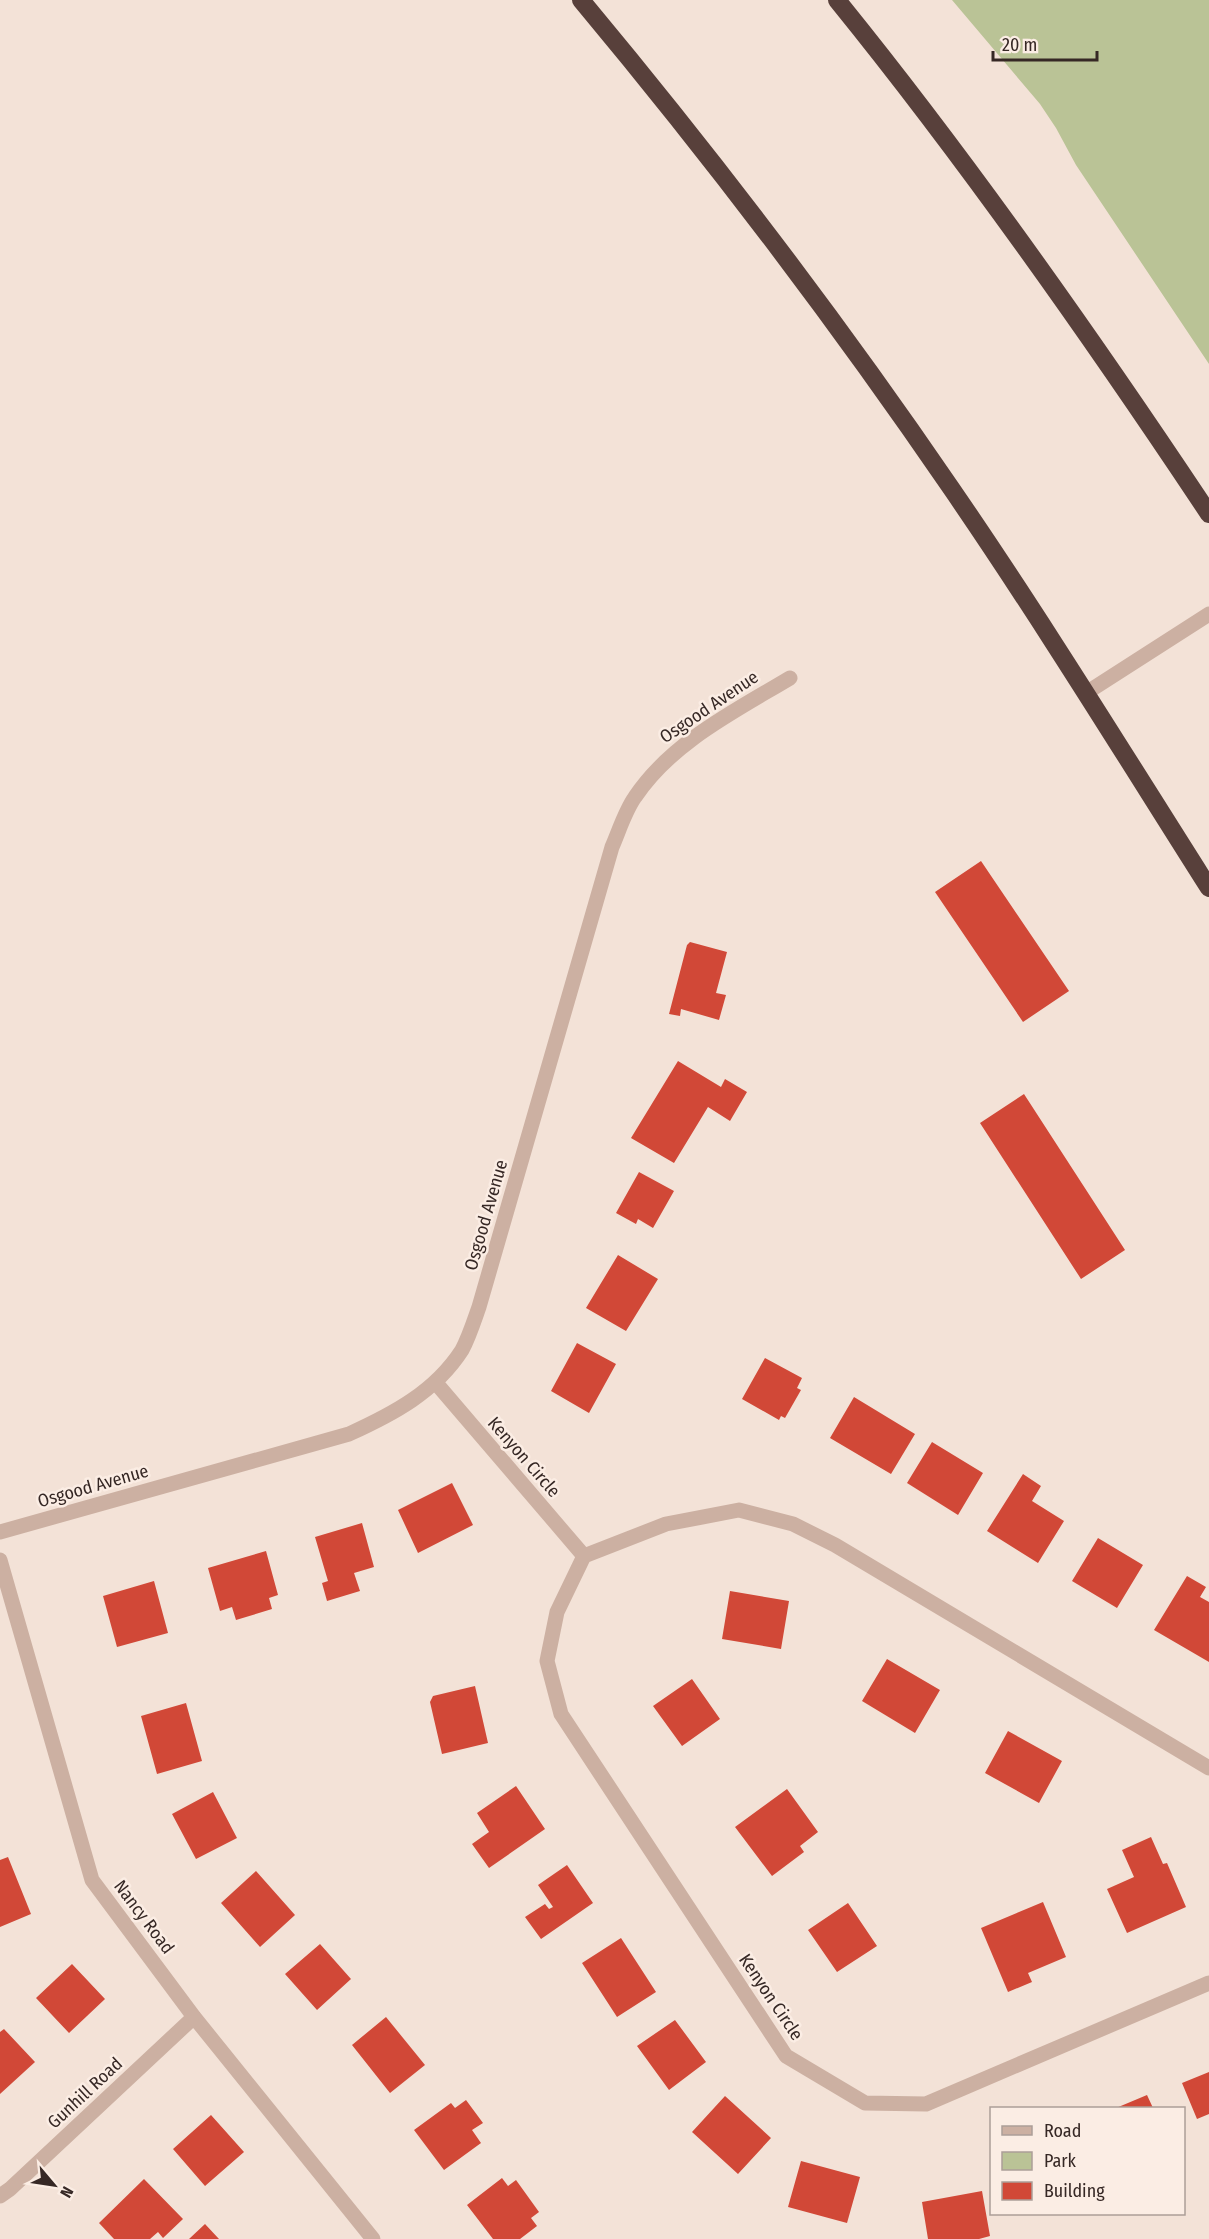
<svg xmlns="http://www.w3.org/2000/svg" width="1209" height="2239" font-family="'Fira Sans Condensed',sans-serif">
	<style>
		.green { fill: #bac396 }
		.building { fill: #d14837 }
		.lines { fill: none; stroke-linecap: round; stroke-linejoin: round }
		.lane { stroke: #ccb0a2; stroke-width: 15 }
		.street { stroke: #ccb0a2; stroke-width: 15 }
		.highway { stroke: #58403b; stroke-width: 18 }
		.labels { text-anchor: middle; stroke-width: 5; stroke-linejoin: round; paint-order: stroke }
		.street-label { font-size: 18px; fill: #362825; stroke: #fbede4 }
	</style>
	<rect width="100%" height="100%" fill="#f3e2d7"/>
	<path class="green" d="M952 0H1209V364L1076 165 1056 128 1040 104Z"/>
	<path class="building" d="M981 861 1069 991 1023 1022 935 892Z
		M690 942 727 952 716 993 726 995 719 1020 681 1009 680 1016 669 1014 687 945Z
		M678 1061 721 1087 725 1079 747 1092 730 1121 708 1107 674 1163 631 1138Z
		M1024 1094 1125 1250 1081 1279 980 1123Z
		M639 1172 674 1191 653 1228 638 1219 636 1224 616 1213Z
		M618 1255 658 1279 626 1331 586 1308Z
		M577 1343 616 1364 589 1413 551 1391Z
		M765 1358 802 1378 797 1388 801 1390 785 1418 781 1416 779 1420 742 1399Z
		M854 1397 915 1434 891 1474 830 1438Z
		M932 1442 983 1473 958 1515 907 1483Z
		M1023 1474 1041 1486 1032 1501 1064 1521 1038 1563 987 1531Z
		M452 1483 473 1525 418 1553 398 1510Z
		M362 1523 374 1567 354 1573 360 1591 327 1601 322 1583 328 1581 315 1537Z
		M1098 1538 1143 1565 1117 1608 1072 1581Z
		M266 1551 278 1595 269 1598 272 1609 236 1620 232 1607 220 1611 208 1568Z
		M1187 1576 1206 1587 1200 1597 1209 1602V1662L1154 1630Z
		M154 1581 168 1633 117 1647 103 1596Z
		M730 1591 789 1601 781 1649 722 1639Z
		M887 1659 940 1690 915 1733 862 1701Z
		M692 1679 720 1719 682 1746 653 1706Z
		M475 1686 488 1743 442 1754 430 1702 433 1696Z
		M186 1703 202 1761 157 1774 141 1716Z
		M1008 1731 1062 1761 1039 1803 985 1773Z
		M516 1786 545 1829 489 1868 472 1844 489 1832 477 1813Z
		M787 1789 818 1832 800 1846 804 1852 772 1876 735 1827Z
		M213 1792 237 1838 196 1859 172 1814Z
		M1151 1837 1163 1864 1167 1863 1186 1907 1127 1933 1107 1889 1134 1877 1122 1850Z
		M8 1857 31 1914 0 1927V1860Z
		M567 1865 593 1903 541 1939 525 1917 545 1904 549 1909 553 1907 538 1885Z
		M256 1871 295 1915 260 1947 221 1903Z
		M1043 1902 1066 1957 1028 1973 1032 1982 1008 1992 981 1928Z
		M848 1903 877 1946 837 1972 808 1930Z
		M621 1938 656 1992 617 2017 582 1963Z
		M320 1944 351 1979 317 2010 285 1974Z
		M72 1964 105 1999 69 2033 36 1998Z
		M386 2017 425 2065 390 2093 352 2045Z
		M675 2020 706 2062 669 2090 637 2046Z
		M4 2029 35 2062 0 2094V2032Z
		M1209 2072V2114L1197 2119 1182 2083Z
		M1147 2095 1153 2108H1116Z
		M725 2096 771 2138 738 2174 692 2132Z
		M466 2100 483 2123 472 2130 481 2143 444 2170 414 2130 451 2103 455 2108Z
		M211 2115 244 2152 205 2186 173 2149Z
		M801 2161 860 2177 847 2223 788 2207Z
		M502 2178 508 2186 516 2180 539 2212 531 2218 537 2226 520 2239H493L467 2205Z
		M144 2179 183 2219 163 2238 158 2232 150 2239H114L99 2223Z
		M982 2191 990 2236 979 2239H928L922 2202Z
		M205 2224 219 2239H189Z"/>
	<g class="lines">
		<path class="lane" d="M1086 693 1209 614"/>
		<path class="street" d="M436 1383 584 1556
			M0 1532 349 1434C393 1414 435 1392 462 1350 469 1337 474 1321 479 1307L612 847C619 831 625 811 635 797 672 742 735 711 790 678
			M0 1560 92 1880 194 2017 373 2239
			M1209 1768 835 1545 793 1524 739 1510 666 1524 584 1556 557 1612 547 1661 561 1714 786 2056 865 2103 926 2104 1209 1983
			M0 2196 10 2189 194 2017"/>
		<path class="highway" d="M581 0C712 157 836 320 951 488 1041 619 1124 754 1209 888
			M837 0C970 164 1092 338 1209 514"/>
	</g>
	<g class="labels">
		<g class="street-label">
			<text transform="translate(709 707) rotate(-34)" y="6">Osgood Avenue</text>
			<text transform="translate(486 1215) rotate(-74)" y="6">Osgood Avenue</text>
			<text transform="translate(524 1457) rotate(49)" y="6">Kenyon Circle</text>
			<text transform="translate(93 1486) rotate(-16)" y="6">Osgood Avenue</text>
			<text transform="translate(144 1917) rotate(53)" y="6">Nancy Road</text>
			<text transform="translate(771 1997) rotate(56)" y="6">Kenyon Circle</text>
			<text transform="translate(85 2093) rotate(-43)" y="6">Gunhill Road</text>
		</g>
	</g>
	<rect x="990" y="2107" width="195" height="108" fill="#fbede4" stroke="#ac9e98" stroke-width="1.5"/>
	<rect x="1002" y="2126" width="30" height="9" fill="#ccb0a2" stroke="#ac9e98" stroke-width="1.5"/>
	<text x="1044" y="2137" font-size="18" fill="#362825">Road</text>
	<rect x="1002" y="2152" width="30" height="18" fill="#bac396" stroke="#ac9e98" stroke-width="1.5"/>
	<text x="1044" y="2167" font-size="18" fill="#362825">Park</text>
	<rect x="1002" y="2182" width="30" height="18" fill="#d14837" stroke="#ac9e98" stroke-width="1.5"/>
	<text x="1044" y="2197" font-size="18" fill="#362825">Building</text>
	<g transform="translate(54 2185) rotate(119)" stroke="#fbede4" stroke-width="4.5" paint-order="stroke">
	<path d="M0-4.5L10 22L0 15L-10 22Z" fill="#362825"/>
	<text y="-9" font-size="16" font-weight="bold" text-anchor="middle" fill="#362825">N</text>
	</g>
	<path d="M993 51v9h104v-9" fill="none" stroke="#362825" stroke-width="3"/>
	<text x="1002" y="51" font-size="18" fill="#362825" stroke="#fbede4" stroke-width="4.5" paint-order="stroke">20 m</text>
</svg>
